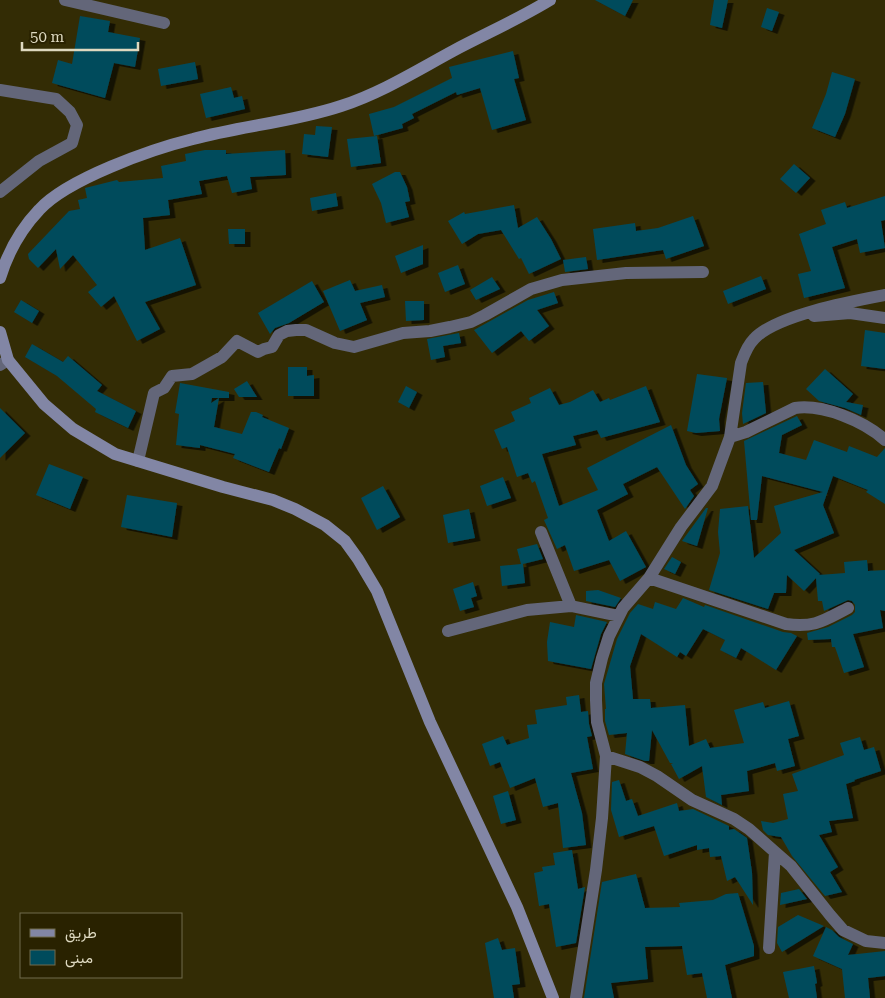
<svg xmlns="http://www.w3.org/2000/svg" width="885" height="998" font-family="'Roboto Serif',Vazirmatn,serif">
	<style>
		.building { fill: #004b5c; filter: url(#shadow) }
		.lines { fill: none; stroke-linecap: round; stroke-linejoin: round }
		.minor { stroke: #636679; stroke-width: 12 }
		.secondary { stroke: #8286a5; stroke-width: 12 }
	</style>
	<defs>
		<filter id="shadow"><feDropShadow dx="5.5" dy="3" stdDeviation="0" flood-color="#0009"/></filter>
	</defs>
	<rect width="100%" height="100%" fill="#332c05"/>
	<path class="building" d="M595 0H633L625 16Z
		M714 0H728L722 28 710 25Z
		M767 8 779 12 772 31 761 27Z
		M80 16 110 21 108 32 140 38 135 67 114 63 105 98 52 83 58 60 72 64Z
		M513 51 519 78 514 79 526 120 492 130 480 88 457 95 456 92 412 114 414 118 402 124 403 128 374 136 369 114 394 107 452 78 449 67Z
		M195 62 198 79 161 86 158 69Z
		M832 72 855 79 845 114 835 137 812 128 826 94Z
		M231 87 234 98 242 96 245 109 206 118 200 94Z
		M316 126 332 127 328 157 302 154 304 134 315 135Z
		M377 136 381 163 351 167 347 139Z
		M205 150H226V154L285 150 286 175 250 177 252 189 232 193 227 176 199 181 202 194 168 200 170 215 143 218 145 250 180 238 196 285 145 302 160 329 137 341 114 296 101 307 88 292 97 285 73 255 60 269 56 249 38 268 29 259 28 254 69 211 80 209 78 200 87 198 85 188 117 180 119 182 163 178 161 166 186 161 185 154Z
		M794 164 810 178 796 193 780 179Z
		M395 172H400L407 187 410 201 405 202 409 217 386 223 381 203 372 184Z
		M336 193 338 206 312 211 310 198Z
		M885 196V220L881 221 885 248 860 253 857 239 832 247 845 288 804 298 798 274 811 271 799 234 826 224 821 210 845 202 847 208Z
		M514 205 518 228 537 217 551 239 561 259 529 274 521 258 519 259 501 230 478 234 462 244 448 221 464 212 465 214Z
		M693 216 704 246 666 259 663 250 597 260 593 229 635 223 636 231 658 228Z
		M228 229H245V244H229Z
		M423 245V264L401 273 395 256Z
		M586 257 588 269 565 272 563 260Z
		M458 265 465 284 445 292 438 273Z
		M761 276 766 289 728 304 723 291Z
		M492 277 500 289 476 300 470 290Z
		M350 280 355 291 382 285 385 297 360 303 367 320 340 331 323 291Z
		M312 281 324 302 289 323 275 328 270 334 258 313Z
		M554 292 558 303 537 310 549 326 529 341 521 331 492 353 474 330 528 300Z
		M21 300 39 311 32 323 14 312Z
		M405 301H424V320L406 321Z
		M865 330 885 333V369L861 366Z
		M459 333 461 343 443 346 445 357 431 360 427 339Z
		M32 344 63 362 68 356 102 385 97 391 136 411 128 428 95 412 96 409 57 376 25 357Z
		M288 367H307V376L314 375V396H288Z
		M825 369 853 394 846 402 863 405 861 415 845 408 819 401 806 389Z
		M697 374 727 378 719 419 720 431 696 433 687 431Z
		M247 381 257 397H239L234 389Z
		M763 382 766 413 743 424 742 413 746 383Z
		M180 383 229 392V398H212L211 403 219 398 214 427 242 434 251 412H256L263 415 262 417 289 428 281 449 279 448 269 472 233 458 235 454 200 445V448L176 445 179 414 175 413Z
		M406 386 417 392 409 408 398 402Z
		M646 386 660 422 601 438 597 430 573 436 576 445 542 454 559 506 598 490 587 468 671 425 686 465 698 484 690 490 694 496 685 509 657 467 623 484 628 494 597 510 609 541 626 531 646 567 620 581 609 560 574 571 565 545 557 549 544 520 548 518 535 481 532 483 528 473 517 477 507 447 502 449 494 430 515 421 511 412 531 403 529 398 550 388 559 405 570 402 593 390 600 402 609 398 610 400Z
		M0 408 25 433 0 458Z
		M797 416 802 425 782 435 779 453 806 460 814 440 847 452 849 446 877 457 885 448V504L866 492 868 490 833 476 823 505 834 533 794 550 820 574 819 575 845 573 844 562 867 560 868 571 885 570V611L880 610 883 628 853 634 864 667 844 673 835 647H832L831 639 808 640 807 633 828 627 852 615 855 612V605L852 601 848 600 824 611 822 601H818L816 578 804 591 787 575 786 593H774L768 609 709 590 720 553 718 532 720 509 748 506 754 558 781 533 774 506 823 492 762 476 757 520H751L744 441Z
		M49 464 83 477 70 509 36 495Z
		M503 477 511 498 487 506 480 486Z
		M383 486 400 517 377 530 361 498Z
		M127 495 177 503 172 537 121 527Z
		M706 508H708L697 546 682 541Z
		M469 509 475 538 448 543 443 515Z
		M537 544 543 559 523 564 525 583 502 586 500 566 521 564 517 549Z
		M672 557 681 562 675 574 664 569Z
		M473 582 477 596 471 598 474 607 460 611 453 589Z
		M598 590 621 598 615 607 586 601V591Z
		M683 598 704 607 705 605 783 632 791 633 797 636 776 670 741 648 736 658 720 650 725 640 703 629 686 656 680 652 677 657 641 634 630 666 633 699H650L651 708 685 705 689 746 706 739 710 748 744 743 734 710 763 702 765 708 789 701 799 736 788 739 795 766 777 771 775 763 747 771 749 791 721 795 722 805 706 797 702 766 679 779 671 764 673 763H670L652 730 649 761H645L625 754 627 733 609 735 605 721V709H606L604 684 617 639 630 613 638 604 653 609 655 602 676 609Z
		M576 615 607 622 601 634 591 669 548 661 547 642 550 622 574 627Z
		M579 695 581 712 588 711 589 724 592 736 587 737 593 769 571 773 582 813 586 845 563 848 558 803 543 807 535 778 510 788 500 762 490 766 482 744 503 736 507 745 529 738 527 725 537 724 535 710 567 705 566 697Z
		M860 737 864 750 874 747 881 771 854 780 855 781 846 784 853 818 829 821 832 832 819 835 838 867 830 872 842 892 825 896 792 856 781 837 768 835 763 830 761 821 773 823 788 819 783 794 798 791 792 774 844 755 840 743Z
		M619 780 626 801 632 799 638 816 677 803 679 811 693 809 729 826V830L734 829 747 838 752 872 753 905 735 877 727 881 721 856 710 857 709 848 697 850V845L664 856 654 826 619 837 611 810 612 782Z
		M508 791 516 820 501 824 493 796Z
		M572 850 578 889 585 887 576 943 556 947 549 904 539 906 534 873 543 871 542 867 555 865 553 853Z
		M636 874 645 908 680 907 679 903 713 900 726 894 738 893 754 946V956L725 965 732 998H707L702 973 687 975 682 946 645 947 648 979 611 983 614 998H584L602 882Z
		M799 889 807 899 780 905 781 893Z
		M798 915 824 926 782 952 777 943 778 927Z
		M826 927 832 930 839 937 853 944 848 955 885 951V976L868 978 870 998H845L842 969 813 956Z
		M498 938 502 950 515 948 520 984 512 985 514 998H494L485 943Z
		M814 966 817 983 815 984 817 998H789L783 972Z"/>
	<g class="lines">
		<path class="minor" d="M65 0 164 23
			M0 90 56 99 70 112 77 125 72 143 39 161 0 192
			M814 316 850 313 885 318
			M0 365 8 360
			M730 437 746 432 795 408C823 404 864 421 885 440
			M138 461 154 393 164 388 172 376 192 374 222 357 237 341 258 352 264 349 272 347 279 335 287 331 296 330H306L335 343 354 347 403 333 430 331 450 327 471 322 485 315 531 289 562 280 626 273 703 272
			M541 532 571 606
			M649 578 786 624C814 628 823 621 848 608
			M448 631 527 610 571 606 619 616
			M606 756 640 767 657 776 692 800 734 819 749 829 775 852 769 948
			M775 852 791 866 830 915 843 930 866 941 885 943
			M576 998 596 870 602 818 606 756 597 722 596 700V683L602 658 609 636 623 608 649 578 681 527 712 486 730 437 741 363C744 355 747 346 754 339 776 315 853 301 885 295"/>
		<path class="secondary" d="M0 278C8 252 20 230 39 210 67 179 152 149 193 139 241 126 293 122 341 106 381 93 416 71 453 51 485 34 519 19 550 0
			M0 332 8 360 44 404 73 429 115 454 223 487 273 500 295 509 325 525 345 541 358 559 377 591 430 722 517 907 553 998"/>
	</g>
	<rect x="20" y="913" width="162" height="65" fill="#292200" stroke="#716b4d"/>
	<rect x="30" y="929" width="25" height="8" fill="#8286a5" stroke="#716b4d"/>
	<text x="65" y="938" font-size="15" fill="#ded9c0">طريق</text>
	<rect x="30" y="950" width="25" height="15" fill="#004b5c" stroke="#716b4d"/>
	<text x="65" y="963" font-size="15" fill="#ded9c0">مبنى</text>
	<path d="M22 42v8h116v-8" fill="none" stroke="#ded9c0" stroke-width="2.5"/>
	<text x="30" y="42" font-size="15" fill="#ded9c0" stroke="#292200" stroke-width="4" paint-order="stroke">50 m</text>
</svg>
